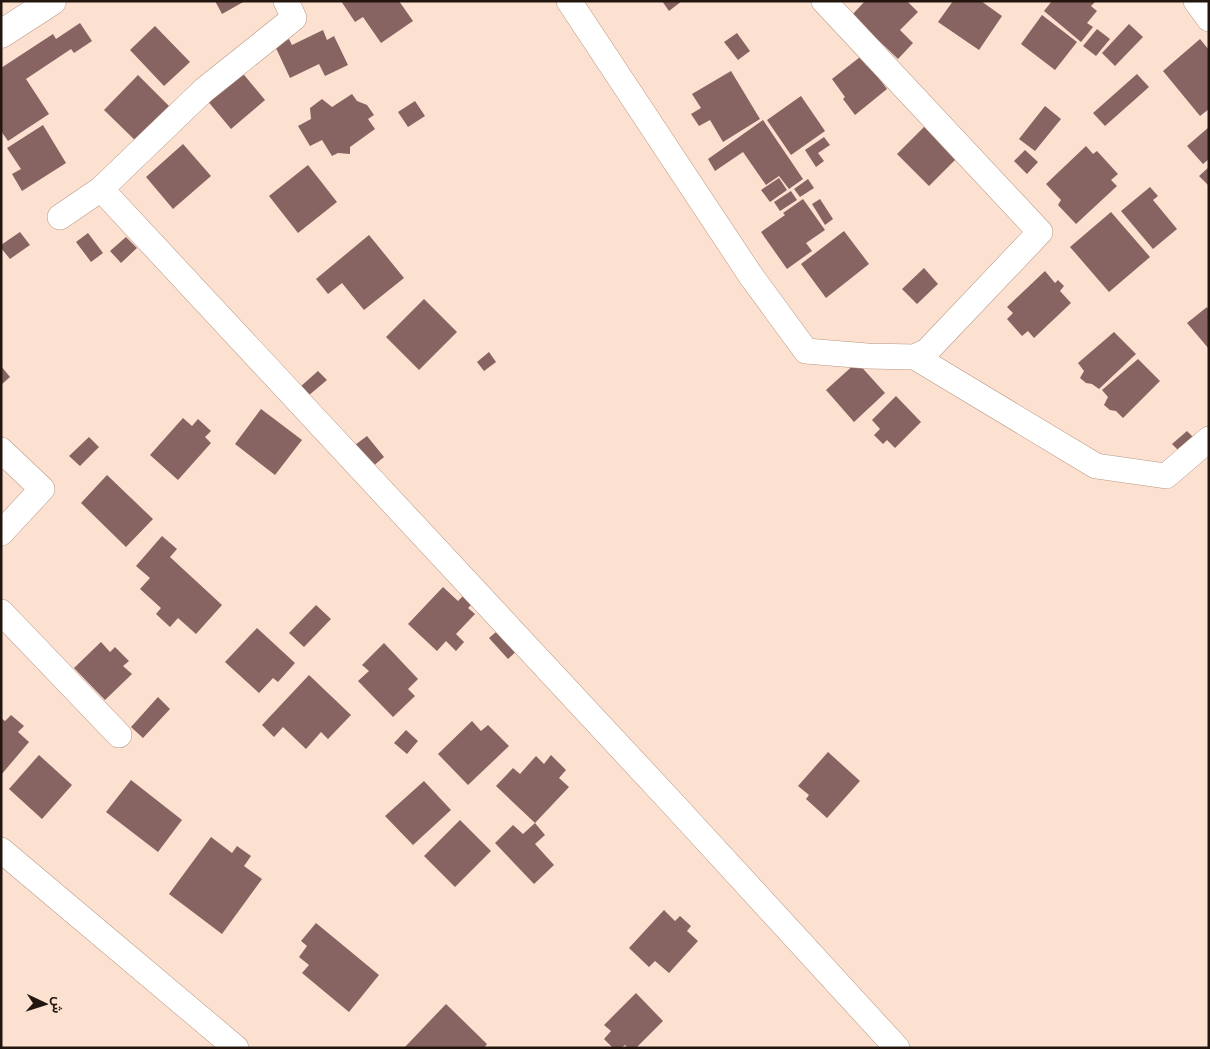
<svg xmlns="http://www.w3.org/2000/svg" width="1210" height="1049" font-family="'IBM Plex Sans',Vazirmatn,sans-serif">
	<style>
		.building { fill: #876361 }
		.lines { fill: none; stroke-linecap: round; stroke-linejoin: round }
		.minor-casing { stroke: #b89885; stroke-width: 26 }
		.trunk-casing { stroke: #b89885; stroke-width: 29 }
		.minor { stroke: #fff; stroke-width: 25 }
		.trunk { stroke: #fff; stroke-width: 28 }
	</style>
	<rect width="100%" height="100%" fill="#fce0d0"/>
	<path class="building" d="M215 1H245L222 14Z
		M341 1H399L413 21 381 43 363 17 355 22Z
		M662 1H682L669 11Z
		M865 1H907L918 12 900 30 913 43 898 59 852 15Z
		M953 1H981L1002 16 979 50 938 22Z
		M1052 1H1096L1091 6 1097 11 1087 23 1093 27 1081 42 1044 11Z
		M1042 15 1077 42 1055 70 1021 44Z
		M80 23 92 41 74 53 71 49 26 79 49 114 8 141 1 131V68L53 34 56 39Z
		M1129 24 1143 37 1115 66 1102 53Z
		M155 26 190 62 164 86 130 50Z
		M1097 29 1110 39 1096 56 1083 46Z
		M323 30 327 40 334 36 348 65 325 76 319 64 290 78 275 46 289 39 292 45Z
		M737 33 750 51 738 60 724 42Z
		M1200 39 1209 50V109L1200 116 1163 71Z
		M860 57 867 66 871 62 878 71 875 73 887 89 855 115 843 99 845 97 832 79Z
		M240 70 265 100 231 129 206 99Z
		M731 71 760 119 723 142 710 120 699 126 691 114 701 108 692 94Z
		M1137 74 1149 87 1105 126 1093 113Z
		M138 75 175 112 141 146 104 110Z
		M352 94 357 101 367 105 374 115 368 119 375 129 350 147V154L338 153 332 156 322 140 310 146 298 126 311 119 310 108 322 99 332 107Z
		M801 96 825 131 791 155 767 120Z
		M415 101 425 116 408 127 398 112Z
		M1045 106 1061 119 1035 151 1019 139Z
		M763 120 803 179 789 189 779 176 766 185 743 152 715 171 708 159Z
		M43 125 66 163 22 191 12 174 21 169 7 148Z
		M926 125 958 157 929 186 897 154Z
		M1209 127V159L1203 164 1187 146Z
		M824 137 830 145 818 153 824 161 816 167 805 150Z
		M183 144 211 176 173 209 146 177Z
		M1086 146 1093 154 1097 151 1118 174 1111 180 1117 186 1076 224 1058 205 1061 200 1046 184Z
		M1025 150 1038 162 1027 174 1014 161Z
		M308 165 337 202 298 233 269 196Z
		M1209 167V186L1199 176Z
		M779 178 787 190 770 202 761 190Z
		M808 179 814 188 800 197 794 189Z
		M1150 187 1158 196 1153 200 1177 229 1153 249 1121 211Z
		M791 191 797 200 780 211 774 202Z
		M803 199 825 230 806 243 812 251 787 269 761 232 785 215 783 213Z
		M820 199 833 219 825 225 812 204Z
		M1111 212 1150 257 1109 292 1070 247Z
		M844 231 869 264 826 298 801 264Z
		M20 232 30 245 10 259 1 248V245Z
		M88 233 103 253 91 262 76 242Z
		M369 235 404 278 364 310 342 283 328 294 316 279Z
		M126 237 137 248 121 263 110 251Z
		M924 268 938 284 917 304 902 289Z
		M1045 271 1055 283 1058 280 1064 286 1060 291 1071 303 1034 338 1028 331 1022 336 1007 319 1013 313 1007 307Z
		M424 299 457 332 419 370 386 337Z
		M1207 307 1209 310V349L1187 323Z
		M1114 332 1136 354 1099 389 1092 384 1086 383 1080 378 1084 371 1078 363Z
		M489 352 496 362 484 371 477 362Z
		M1138 359 1160 381 1123 418 1116 411 1110 410 1104 405 1108 397 1102 390Z
		M857 362 885 393 854 422 826 390Z
		M1 366 10 377 1 385Z
		M318 371 327 380 308 396 300 387Z
		M896 396 921 422 895 448 887 440 883 444 874 435 880 429 872 420Z
		M261 409 302 440 275 475 235 444Z
		M183 418 192 426 198 419 211 431 205 437 211 443 178 480 150 455Z
		M1187 431 1193 437 1178 450 1172 444Z
		M367 436 384 457 372 467 355 445Z
		M89 437 99 447 80 466 69 456Z
		M107 475 153 519 126 547 81 503Z
		M162 536 177 549 170 557 222 605 196 634 178 618 170 627 156 614 161 608 140 589 150 578 136 566Z
		M443 587 458 601 465 594 474 602 468 608 475 614 456 634 464 642 456 651 446 641 437 651 408 624Z
		M316 605 331 619 304 647 289 633Z
		M503 626 522 646 508 659 489 638Z
		M257 628 295 663 278 682 273 678 259 693 225 662Z
		M101 642 110 652 115 647 129 661 123 666 132 674 105 700 74 668Z
		M384 643 418 679 408 689 415 696 393 717 358 681 369 671 362 665Z
		M309 675 351 715 328 739 321 732 306 749 283 727 274 737 262 725Z
		M158 697 170 709 143 738 131 727Z
		M11 715 24 726 18 732 29 742 1 775V718L5 721Z
		M472 721 481 731 488 725 509 746 468 785 438 754Z
		M406 730 418 741 407 754 394 743Z
		M828 752 860 781 827 818 806 799 809 795 798 786Z
		M39 755 72 785 42 819 9 789Z
		M551 755 566 770 559 778 569 787 535 823 496 786 513 768 520 774 536 756 544 764Z
		M131 780 182 820 158 852 106 812Z
		M424 781 451 810 413 845 385 816Z
		M460 820 491 851 455 887 424 856Z
		M535 823 545 835 535 844 554 865 534 884 495 843 513 825 523 834Z
		M211 837 232 853 237 846 251 856 244 866 262 879 222 934 169 894Z
		M664 910 675 921 680 916 691 926 687 931 698 941 669 973 655 961 649 967 629 948Z
		M316 923 379 975 349 1012 302 973 309 965 299 957 307 946 301 941Z
		M636 993 663 1021 636 1048H628L625 1045 621 1048H613L604 1039 611 1031 604 1025Z
		M446 1004 487 1044 484 1048H404Z"/>
	<g class="lines">
		<g class="minor-casing">
			<path id="minor" d="M286 1 294 18 204 90 101 189 675 806 897 1048
				M569 1 751 276 806 351 867 356 915 357 1096 466 1166 476 1209 439
				M824 1 1040 232 927 351 915 357
				M1196 1 1209 19
				M60 217 101 189
				M1 450 42 489 1 533
				M1 612 119 735
				M1 850 236 1048"/>
		</g>
		<g class="trunk-casing">
			<path id="trunk" d="M1 34 52 1"/>
		</g>
		<use href="#minor" class="minor"/>
		<use href="#trunk" class="trunk"/>
	</g>
	<rect width="1210" height="1049" fill="none" stroke="#22160e" stroke-width="5"/>
	<g transform="translate(45 1004) rotate(94)" stroke="#fce0d0" stroke-width="4" paint-order="stroke">
	<path d="M0-4L9 19L0 12L-9 19Z" fill="#22160e"/>
	<text y="-8" font-size="14" font-weight="bold" text-anchor="middle" fill="#22160e">ش</text>
	</g>
</svg>
